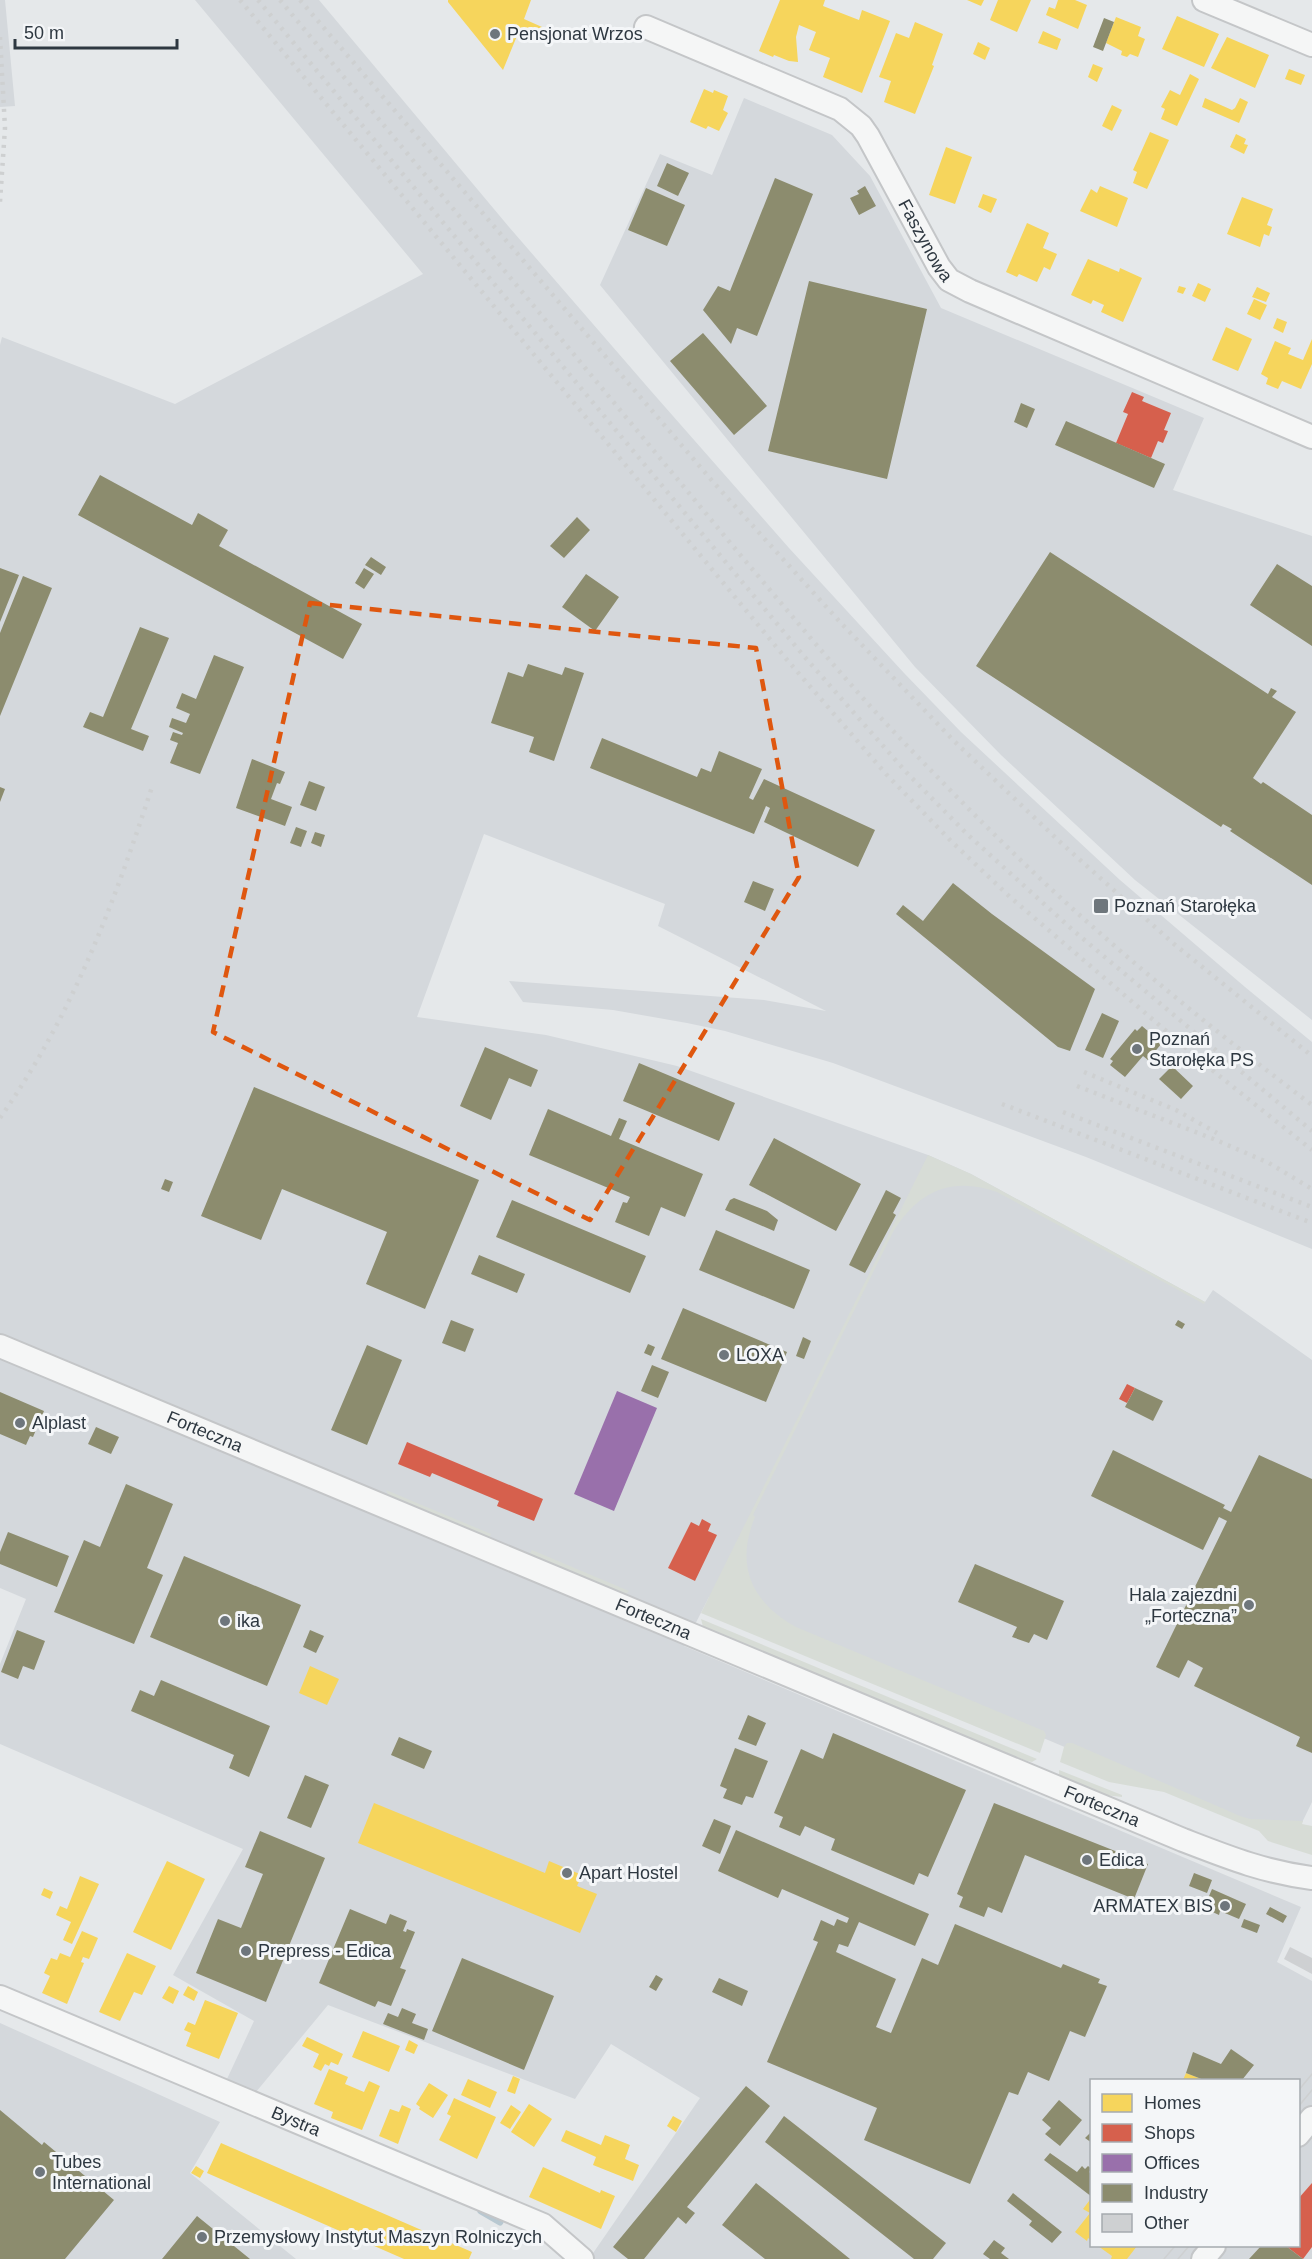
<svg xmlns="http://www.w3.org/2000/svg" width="1312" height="2259" font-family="Arial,sans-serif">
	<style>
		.built { fill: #d4d8dc; fill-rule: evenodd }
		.green { fill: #d7dcd6 }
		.homes { fill: #f6d55c }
		.shops { fill: #d6604d }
		.offices { fill: #9970ab }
		.industry { fill: #8c8c6e }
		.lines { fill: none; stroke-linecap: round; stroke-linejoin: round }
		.stream { stroke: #b8c8d1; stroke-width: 7 }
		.building { fill: #ced0d2 }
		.minor-casing { stroke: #c4c6c8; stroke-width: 26 }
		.minor { stroke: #f5f6f6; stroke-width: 22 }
		.tram { stroke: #ced0d1; stroke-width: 1.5 }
		.rail { stroke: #ced0d1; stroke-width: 4.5; stroke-dasharray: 3 6; stroke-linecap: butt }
		.marked { fill: none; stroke: #df570f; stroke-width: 4.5; stroke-dasharray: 12 8; stroke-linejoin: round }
		.poi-dot { fill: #6e767c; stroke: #f4f6f8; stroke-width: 2 }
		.labels { text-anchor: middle; stroke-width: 6; stroke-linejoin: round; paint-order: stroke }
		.poi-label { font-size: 18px; fill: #2e3841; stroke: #f4f6f8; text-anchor: start }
		.street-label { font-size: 18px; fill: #2e3841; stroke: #f4f6f8 }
	</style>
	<rect width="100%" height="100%" fill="#e5e8ea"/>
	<path class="built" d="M0 0H5L15 106 0 107Z
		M195 0H319L509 227 651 391 789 548 904 673 961 732 1120 880 1245 987 1312 1042V1249L1086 1157 833 1063 725 1031 687 1023 613 1010 523 1002 509 981 764 1000 826 1011 658 926 665 904 484 834 417 1017 546 1035 677 1066 928 1155 971 1174 1205 1302 1213 1290 1312 1360V1802L1292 1843 709 1597 684 1646 1301 1907 1277 1962 1312 1981V2259H589L700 2098 611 2044 575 2099 328 2005 256 2092 227 2079 254 2021 173 1975 243 1849 0 1744V1664L26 1599 0 1588V345L2 337 175 404 423 274ZM1092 2080H1298V2246H1092Z
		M744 98 832 135 844 148 870 176 941 308 1204 418 1173 490 1312 536V1020L1135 880 1001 755 915 667 600 285 660 154 712 175Z
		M0 2023 220 2122 190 2173 296 2259H0Z"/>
	<path class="green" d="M928 1155 971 1174 1205 1302 1204 1304 997 1192C950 1176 918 1192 893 1232L753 1515 755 1517C735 1565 751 1602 796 1627L1044 1731 1046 1735 1040 1753 701 1613Z
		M386 1490 491 1534 489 1538 389 1497Z
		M532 1550 629 1591 625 1595 529 1555Z
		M701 1619 1037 1759 1032 1762 1027 1761 865 1696 703 1627Z
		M1067 1743H1072L1240 1816 1250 1819 1303 1821 1302 1824 1312 1826V1855L1268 1841 1259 1831 1164 1792 1109 1782 1060 1762 1064 1747Z
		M1059 1770 1122 1795V1797L1105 1795 1059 1776Z"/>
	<path class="homes" d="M448 0H531L524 19 542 27 537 37 519 31 503 70 448 2Z
		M780 0H825L823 6 859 20 862 10 890 21 862 93 823 77 830 58 809 50 816 32 799 25 796 37 798 62 789 61 774 55 773 57 759 51Z
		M967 0H984L981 6Z
		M998 0H1031L1017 32 990 20Z
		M1058 0H1075L1087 5 1078 29 1046 15 1049 7 1055 9Z
		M1177 16 1219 34 1204 67 1162 49Z
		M1116 17 1141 27 1138 36 1145 39 1138 57 1130 54 1127 57 1121 55 1122 51 1106 43Z
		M915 22 943 34 932 65 934 66 915 114 884 102 891 81 879 77 896 33 909 38Z
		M1043 31 1061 39 1057 50 1038 43Z
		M1227 37 1269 55 1255 88 1211 68Z
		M978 42 990 48 985 60 973 54Z
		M1093 64 1103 68 1097 82 1088 77Z
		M1289 69 1305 75 1301 85 1285 79Z
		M1190 74 1199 79 1177 126 1161 119 1165 109 1161 107 1170 90 1180 95Z
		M704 89 713 93 714 90 728 96 723 110 728 113 719 131 708 126 706 129 690 122Z
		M1205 98 1232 110 1235 108 1240 98 1248 102 1239 123 1202 107Z
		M1112 105 1122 110 1112 131 1102 126Z
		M1150 132 1169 140 1147 189 1133 183 1137 172 1133 170Z
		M1236 134 1246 139 1244 144 1248 145 1244 154 1230 147Z
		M946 147 972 157 955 204 929 195Z
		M1100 186 1128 198 1117 227 1080 211 1091 189 1097 193Z
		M983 194 997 199 991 213 978 207Z
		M1242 197 1273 209 1267 225 1272 227 1269 236 1264 234 1260 247 1227 234Z
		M1027 223 1049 233 1043 248 1057 254 1050 270 1044 267 1037 282 1019 274 1017 277 1006 272Z
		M1088 259 1119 272 1120 268 1142 278 1123 322 1101 312 1104 305 1093 300 1091 304 1071 295Z
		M1198 283 1211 289 1205 302 1192 296Z
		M1179 286 1186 288 1183 294 1177 292Z
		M1257 287 1270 293 1266 302 1252 297Z
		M1254 299 1267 305 1260 320 1247 314Z
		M1277 318 1287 322 1283 333 1273 328Z
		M1226 327 1252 339 1238 371 1212 360Z
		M1312 339V364L1301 389 1282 381 1278 389 1266 384 1268 378 1261 374 1275 341 1291 348 1288 354 1303 360Z
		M310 1666 339 1679 327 1705 299 1693Z
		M374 1803 545 1873 549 1861 582 1875 577 1886 597 1894 580 1933 358 1843Z
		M167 1861 205 1879 171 1950 133 1932Z
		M80 1876 99 1884 72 1944 63 1940 71 1922 56 1915 60 1906 67 1909Z
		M44 1888 53 1892 50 1899 41 1895Z
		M82 1931 98 1938 89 1959 83 1957 81 1962 84 1963 67 2004 42 1993 50 1976 44 1973 51 1958 57 1960 60 1953 70 1957Z
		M127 1953 156 1966 142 1995 134 1992 120 2021 99 2012Z
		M169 1986 179 1991 173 2004 162 1998Z
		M188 1986 198 1992 194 2001 183 1995Z
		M205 2000 238 2013 219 2059 186 2046 191 2033 184 2030 188 2022 195 2025Z
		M363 2031 400 2046 389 2072 352 2057Z
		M307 2037 343 2054 338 2065 331 2062 329 2066 325 2064 321 2071 313 2067 319 2054 302 2046Z
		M409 2040 418 2045 414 2054 405 2050Z
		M329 2069 348 2077 345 2084 364 2092 369 2081 380 2086 362 2130 331 2118 333 2112 314 2104Z
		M1186 2073 1204 2080H1183Z
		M513 2076 520 2079 515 2094 507 2091Z
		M468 2079 497 2092 490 2108 461 2095Z
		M429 2083 448 2095 433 2118 419 2109 420 2107 416 2104Z
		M454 2098 496 2117 477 2159 439 2140 451 2116 447 2114Z
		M529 2104 552 2119 534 2147 511 2132Z
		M402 2105 411 2109 398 2144 379 2136 390 2109 399 2112Z
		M511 2105 521 2112 510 2129 500 2123Z
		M673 2116 682 2121 676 2132 667 2126Z
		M566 2130 601 2145 605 2135 630 2145 625 2159 639 2165 633 2181 593 2165 596 2157 561 2141Z
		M221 2143 472 2252 469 2259H404L207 2173Z
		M196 2166 204 2171 200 2178 191 2173Z
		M543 2167 600 2193 601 2190 615 2196 601 2229 529 2197Z
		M1092 2197V2241L1088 2238 1087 2241 1075 2232 1090 2213 1083 2209Z
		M1098 2246H1137L1127 2259H1111L1112 2256Z"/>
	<path class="shops" d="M1132 392 1144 397 1142 401 1171 413 1164 430 1168 431 1163 443 1158 441 1151 458 1116 443 1128 414 1123 412Z
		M1127 1384 1135 1388 1127 1403 1119 1399Z
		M407 1442 543 1499 534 1521 497 1506 499 1501 432 1473 430 1477 398 1464Z
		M702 1519 711 1524 708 1531 717 1535 695 1581 668 1568 691 1522 699 1526Z
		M1312 2183V2247L1303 2259 1286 2246H1298V2199Z"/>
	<path class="offices" d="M617 1391 657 1408 614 1511 574 1494Z"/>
	<path class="industry" d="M1104 18 1114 22 1103 51 1093 47Z
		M667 163 689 173 678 196 657 186Z
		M775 178 813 194 757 336 737 328 731 344 703 310 718 286 730 291Z
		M865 186 876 206 859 215 850 198 859 194 857 191Z
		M646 188 685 205 667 246 628 230Z
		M809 281 927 309 887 479 768 451Z
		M703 333 767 406 734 435 670 361Z
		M1021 403 1035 409 1027 428 1014 422Z
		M1066 421 1165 464 1154 488 1055 445Z
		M100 475 192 525 198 513 228 530 219 546 362 624 343 659 78 515Z
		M577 517 590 530 564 558 550 546Z
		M1050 552 1268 694 1271 688 1277 691 1272 697 1296 712 1253 778 1261 784 1263 782 1312 815V885L1230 831 1232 829 1223 824 1221 827 976 666Z
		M371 557 386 567 381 575 365 565Z
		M1277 564 1312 586V646L1250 605Z
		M0 568 19 575 0 622Z
		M364 568 374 574 364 589 355 583Z
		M586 574 619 597 595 631 562 607Z
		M23 576 52 588 0 716V633Z
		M140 627 169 638 131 729 149 736 143 751 83 727 90 712 103 717Z
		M214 655 244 667 200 774 170 763 178 743 170 740 173 732 182 735 183 733 169 727 172 718 186 723 190 714 176 708 182 693 196 699Z
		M528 664 562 675 565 667 584 673 554 761 529 752 534 737 491 723 508 672 523 677Z
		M602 738 697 777 701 768 711 772 719 751 762 769 749 798 753 800 764 779 875 830 858 867 764 822 770 808 766 806 754 834 590 768Z
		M252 759 285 772 280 784 277 783 271 799 292 807 285 826 236 808Z
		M309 781 325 787 316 811 300 805Z
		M0 787 5 789 0 802Z
		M296 827 307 831 301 847 290 843Z
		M315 832 325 835 321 847 311 843Z
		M753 881 774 889 765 911 744 902Z
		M953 883 992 914 1095 989 1070 1051 1058 1047 896 914 903 905 923 921Z
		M1102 1013 1119 1021 1103 1058 1085 1050Z
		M1142 1026 1162 1043 1148 1060 1143 1056 1125 1077 1110 1065 1113 1061 1110 1059 1135 1029 1137 1031Z
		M485 1047 538 1070 531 1087 509 1078 491 1120 460 1106Z
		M639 1063 735 1103 719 1141 623 1101Z
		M1172 1066 1193 1086 1181 1099 1159 1079Z
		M254 1087 479 1180 425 1309 366 1284 387 1232 282 1189 261 1240 201 1216Z
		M548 1109 611 1136 619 1118 627 1121 619 1139 703 1174 685 1217 661 1207 649 1236 615 1222 623 1202 627 1203 630 1197 529 1155Z
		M774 1138 861 1184 836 1231 749 1185Z
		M165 1179 173 1182 169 1192 161 1189Z
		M886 1190 901 1198 893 1213 896 1215 865 1273 849 1265Z
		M734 1198 767 1211 778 1220 774 1231 725 1210 730 1200Z
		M512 1200 646 1256 630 1293 496 1237Z
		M716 1230 810 1270 794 1309 699 1270Z
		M479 1255 525 1274 517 1293 471 1274Z
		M683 1308 787 1352 766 1402 661 1359Z
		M451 1320 474 1329 465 1352 442 1343Z
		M1178 1320 1185 1324 1182 1329 1175 1325Z
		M803 1337 811 1341 804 1359 796 1356Z
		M648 1344 655 1347 651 1356 644 1353Z
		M367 1345 402 1360 367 1445 331 1430Z
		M652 1365 669 1372 658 1398 641 1391Z
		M1135 1388 1163 1401 1153 1421 1125 1407Z
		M0 1392 44 1411 33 1437 30 1436 26 1445 0 1434Z
		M96 1427 119 1437 111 1454 88 1444Z
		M1113 1450 1225 1505 1223 1508 1231 1512 1259 1455 1312 1479V1753L1296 1746 1300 1737 1194 1686 1203 1668 1188 1660 1179 1678 1156 1667 1227 1521 1219 1517 1203 1550 1091 1496Z
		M126 1484 173 1504 147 1568 163 1575 134 1644 54 1612 84 1540 100 1547Z
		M8 1532 69 1556 57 1587 0 1564V1552Z
		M184 1556 301 1605 267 1686 150 1637Z
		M975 1564 1064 1601 1047 1640 1034 1634 1029 1643 1012 1637 1017 1627 958 1602Z
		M17 1630 45 1641 34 1670 23 1666 18 1679 1 1672Z
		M310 1630 324 1636 316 1653 303 1647Z
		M161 1680 270 1726 249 1777 229 1768 234 1755 131 1711 140 1690 154 1696Z
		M748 1715 766 1723 756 1746 738 1739Z
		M833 1733 966 1790 928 1877 919 1873 914 1885 831 1850 835 1839 805 1826 800 1836 779 1827 783 1817 774 1813 801 1749 823 1759Z
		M399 1737 432 1751 424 1769 391 1755Z
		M735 1748 768 1761 753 1798 746 1796 742 1805 723 1798 727 1789 720 1786Z
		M305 1775 329 1785 311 1828 287 1818Z
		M994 1803 1148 1864 1134 1899 1025 1855 1002 1913 988 1907 984 1917 959 1907 963 1897 957 1894Z
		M714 1819 731 1826 720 1854 702 1846Z
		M736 1830 929 1914 915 1946 859 1922 848 1947 839 1944 836 1952 896 1979 876 2027 891 2033 922 1958 938 1965 955 1924 1061 1968 1063 1964 1100 1979 1098 1983 1107 1986 1085 2037 1070 2031 1049 2081 1028 2072 1018 2095 1009 2092 970 2184 864 2140 877 2108 767 2062 818 1942 813 1940 821 1920 834 1926 837 1919 847 1923 849 1918 782 1889 778 1898 718 1871Z
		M260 1831 325 1858 266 2002 196 1973 218 1919 241 1928 263 1874 245 1867Z
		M1194 1873 1212 1880 1207 1893 1189 1886Z
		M1212 1889 1246 1904 1239 1919 1220 1911 1219 1915 1204 1908Z
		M1270 1907 1287 1916 1283 1923 1266 1914Z
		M350 1909 386 1924 390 1914 407 1921 403 1931 406 1932 407 1929 415 1932 400 1968 406 1970 391 2006 378 2001 375 2007 319 1983Z
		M1244 1919 1260 1925 1257 1933 1241 1927Z
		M462 1958 554 1996 524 2070 432 2031Z
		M656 1975 663 1979 656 1991 649 1987Z
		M719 1978 748 1991 742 2006 712 1992Z
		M402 2008 416 2014 412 2023 428 2029 424 2040 383 2024 388 2013 398 2017Z
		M1231 2049 1254 2065 1242 2080H1204L1186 2073 1193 2052 1221 2064Z
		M746 2086 770 2106 687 2207 695 2213 686 2224 678 2217 644 2259H628L613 2247Z
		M1059 2100 1082 2120 1060 2146 1045 2134 1051 2128 1042 2120Z
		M0 2110 42 2145 44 2142 114 2200 65 2259H0Z
		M784 2116 946 2243 933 2259H914L765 2142Z
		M1092 2131V2143L1085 2138Z
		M1050 2153 1077 2172 1082 2166 1085 2169 1088 2166 1092 2169 1089 2172 1092 2174V2197L1044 2160Z
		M756 2183 850 2259H765L722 2225Z
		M1013 2193 1062 2232 1052 2243 1029 2225 1032 2221 1007 2201Z
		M197 2216 250 2259H162Z
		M994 2240 1005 2248 1001 2253 1009 2259H990L983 2254Z
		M1261 2246H1286L1303 2259H1249Z"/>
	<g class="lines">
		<path class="stream" d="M481 2211 500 2222"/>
	</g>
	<path class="building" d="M1290 1947 1312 1958V1974L1284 1959Z"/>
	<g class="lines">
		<g class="minor-casing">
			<g id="minor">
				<path d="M1204 0 1312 45"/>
				<path id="s1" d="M646 27 840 109 861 126 868 136 939 267 949 280 970 291 1312 437"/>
				<path id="s2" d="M0 1346 1183 1840C1227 1857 1264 1872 1312 1878"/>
				<path id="s3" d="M0 1997 543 2225 582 2259"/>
				<path d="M1298 2135 1312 2118"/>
				<path d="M1203 2259 1214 2246"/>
			</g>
		</g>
		<use href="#minor" class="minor"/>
		<path class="tram" d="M1298 2091 1312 2074
			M1298 2107 1312 2090
			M1164 2259 1175 2246
			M1178 2259 1189 2246"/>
		<path class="rail" d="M240 0 788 661 886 774 951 841 1010 897 1207 1066 1312 1150
			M258 0 803 655 907 773 967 834 1075 932 1312 1131
			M280 0 742 557C800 625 856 694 919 758 972 813 1027 868 1084 919 1157 984 1234 1046 1312 1105
			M300 0 714 483 840 622 954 741 1059 841 1174 944 1312 1056
			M0 37 5 128 0 202
			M1084 1072 1176 1110 1217 1133
			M1077 1086 1216 1140 1269 1163 1312 1189
			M1002 1104 1312 1223
			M1063 1112 1312 1207
			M0 1118C73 1014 113 906 152 787"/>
	</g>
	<path class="marked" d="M310 603 756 648 799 877 590 1220 213 1032Z"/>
	<g class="poi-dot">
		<circle cx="495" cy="34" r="6"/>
		<rect x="1093" y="898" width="16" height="16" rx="3"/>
		<circle cx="1137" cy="1049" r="6"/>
		<circle cx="724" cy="1355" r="6"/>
		<circle cx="20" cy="1423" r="6"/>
		<circle cx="1249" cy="1605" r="6"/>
		<circle cx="225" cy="1621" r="6"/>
		<circle cx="1087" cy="1860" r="6"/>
		<circle cx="567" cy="1873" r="6"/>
		<circle cx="1225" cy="1906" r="6"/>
		<circle cx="246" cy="1951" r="6"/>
		<circle cx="40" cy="2172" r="6"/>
		<circle cx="202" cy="2237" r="6"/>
	</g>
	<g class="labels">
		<g class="poi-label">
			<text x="507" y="40">Pensjonat Wrzos</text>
			<text x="1114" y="912">Poznań Starołęka</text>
			<text x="1149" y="1045">Poznań<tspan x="1149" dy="21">Starołęka PS</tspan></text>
			<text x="736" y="1361">LOXA</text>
			<text x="32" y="1429">Alplast</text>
			<text x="1237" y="1601" text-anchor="end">Hala zajezdni<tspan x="1237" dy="21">„Forteczna”</tspan></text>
			<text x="237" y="1627">ika</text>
			<text x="1099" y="1866">Edica</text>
			<text x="579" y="1879">Apart Hostel</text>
			<text x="1213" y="1912" text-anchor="end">ARMATEX BIS</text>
			<text x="258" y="1957">Prepress - Edica</text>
			<text x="52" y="2168">Tubes<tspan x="52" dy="21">International</tspan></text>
			<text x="214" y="2243">Przemysłowy Instytut Maszyn Rolniczych</text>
		</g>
		<g class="street-label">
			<text dy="6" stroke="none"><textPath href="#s1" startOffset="369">Faszynowa</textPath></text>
			<text dy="6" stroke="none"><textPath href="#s2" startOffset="222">Forteczna</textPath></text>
			<text dy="6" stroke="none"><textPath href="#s2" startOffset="708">Forteczna</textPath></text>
			<text dy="6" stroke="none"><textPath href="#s2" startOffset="1194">Forteczna</textPath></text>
			<text dy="6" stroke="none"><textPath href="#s3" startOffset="321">Bystra</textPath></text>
		</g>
	</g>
	<rect x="1090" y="2079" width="210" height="168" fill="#f4f6f8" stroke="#a5aaaf" stroke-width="1.5"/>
	<rect x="1102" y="2094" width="30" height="18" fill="#f6d55c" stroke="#a5aaaf" stroke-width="1.5"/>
	<text x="1144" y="2109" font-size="18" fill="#2e3841">Homes</text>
	<rect x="1102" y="2124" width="30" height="18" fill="#d6604d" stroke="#a5aaaf" stroke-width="1.5"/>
	<text x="1144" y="2139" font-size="18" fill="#2e3841">Shops</text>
	<rect x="1102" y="2154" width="30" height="18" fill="#9970ab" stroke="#a5aaaf" stroke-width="1.5"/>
	<text x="1144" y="2169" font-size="18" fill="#2e3841">Offices</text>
	<rect x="1102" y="2184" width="30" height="18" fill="#8c8c6e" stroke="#a5aaaf" stroke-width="1.5"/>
	<text x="1144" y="2199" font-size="18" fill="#2e3841">Industry</text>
	<rect x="1102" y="2214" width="30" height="18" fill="#ced0d2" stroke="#a5aaaf" stroke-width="1.5"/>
	<text x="1144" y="2229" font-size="18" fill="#2e3841">Other</text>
	<path d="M15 39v9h162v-9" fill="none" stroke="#2e3841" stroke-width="3"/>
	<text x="24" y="39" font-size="18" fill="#2e3841" stroke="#f4f6f8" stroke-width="4.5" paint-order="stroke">50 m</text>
</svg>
